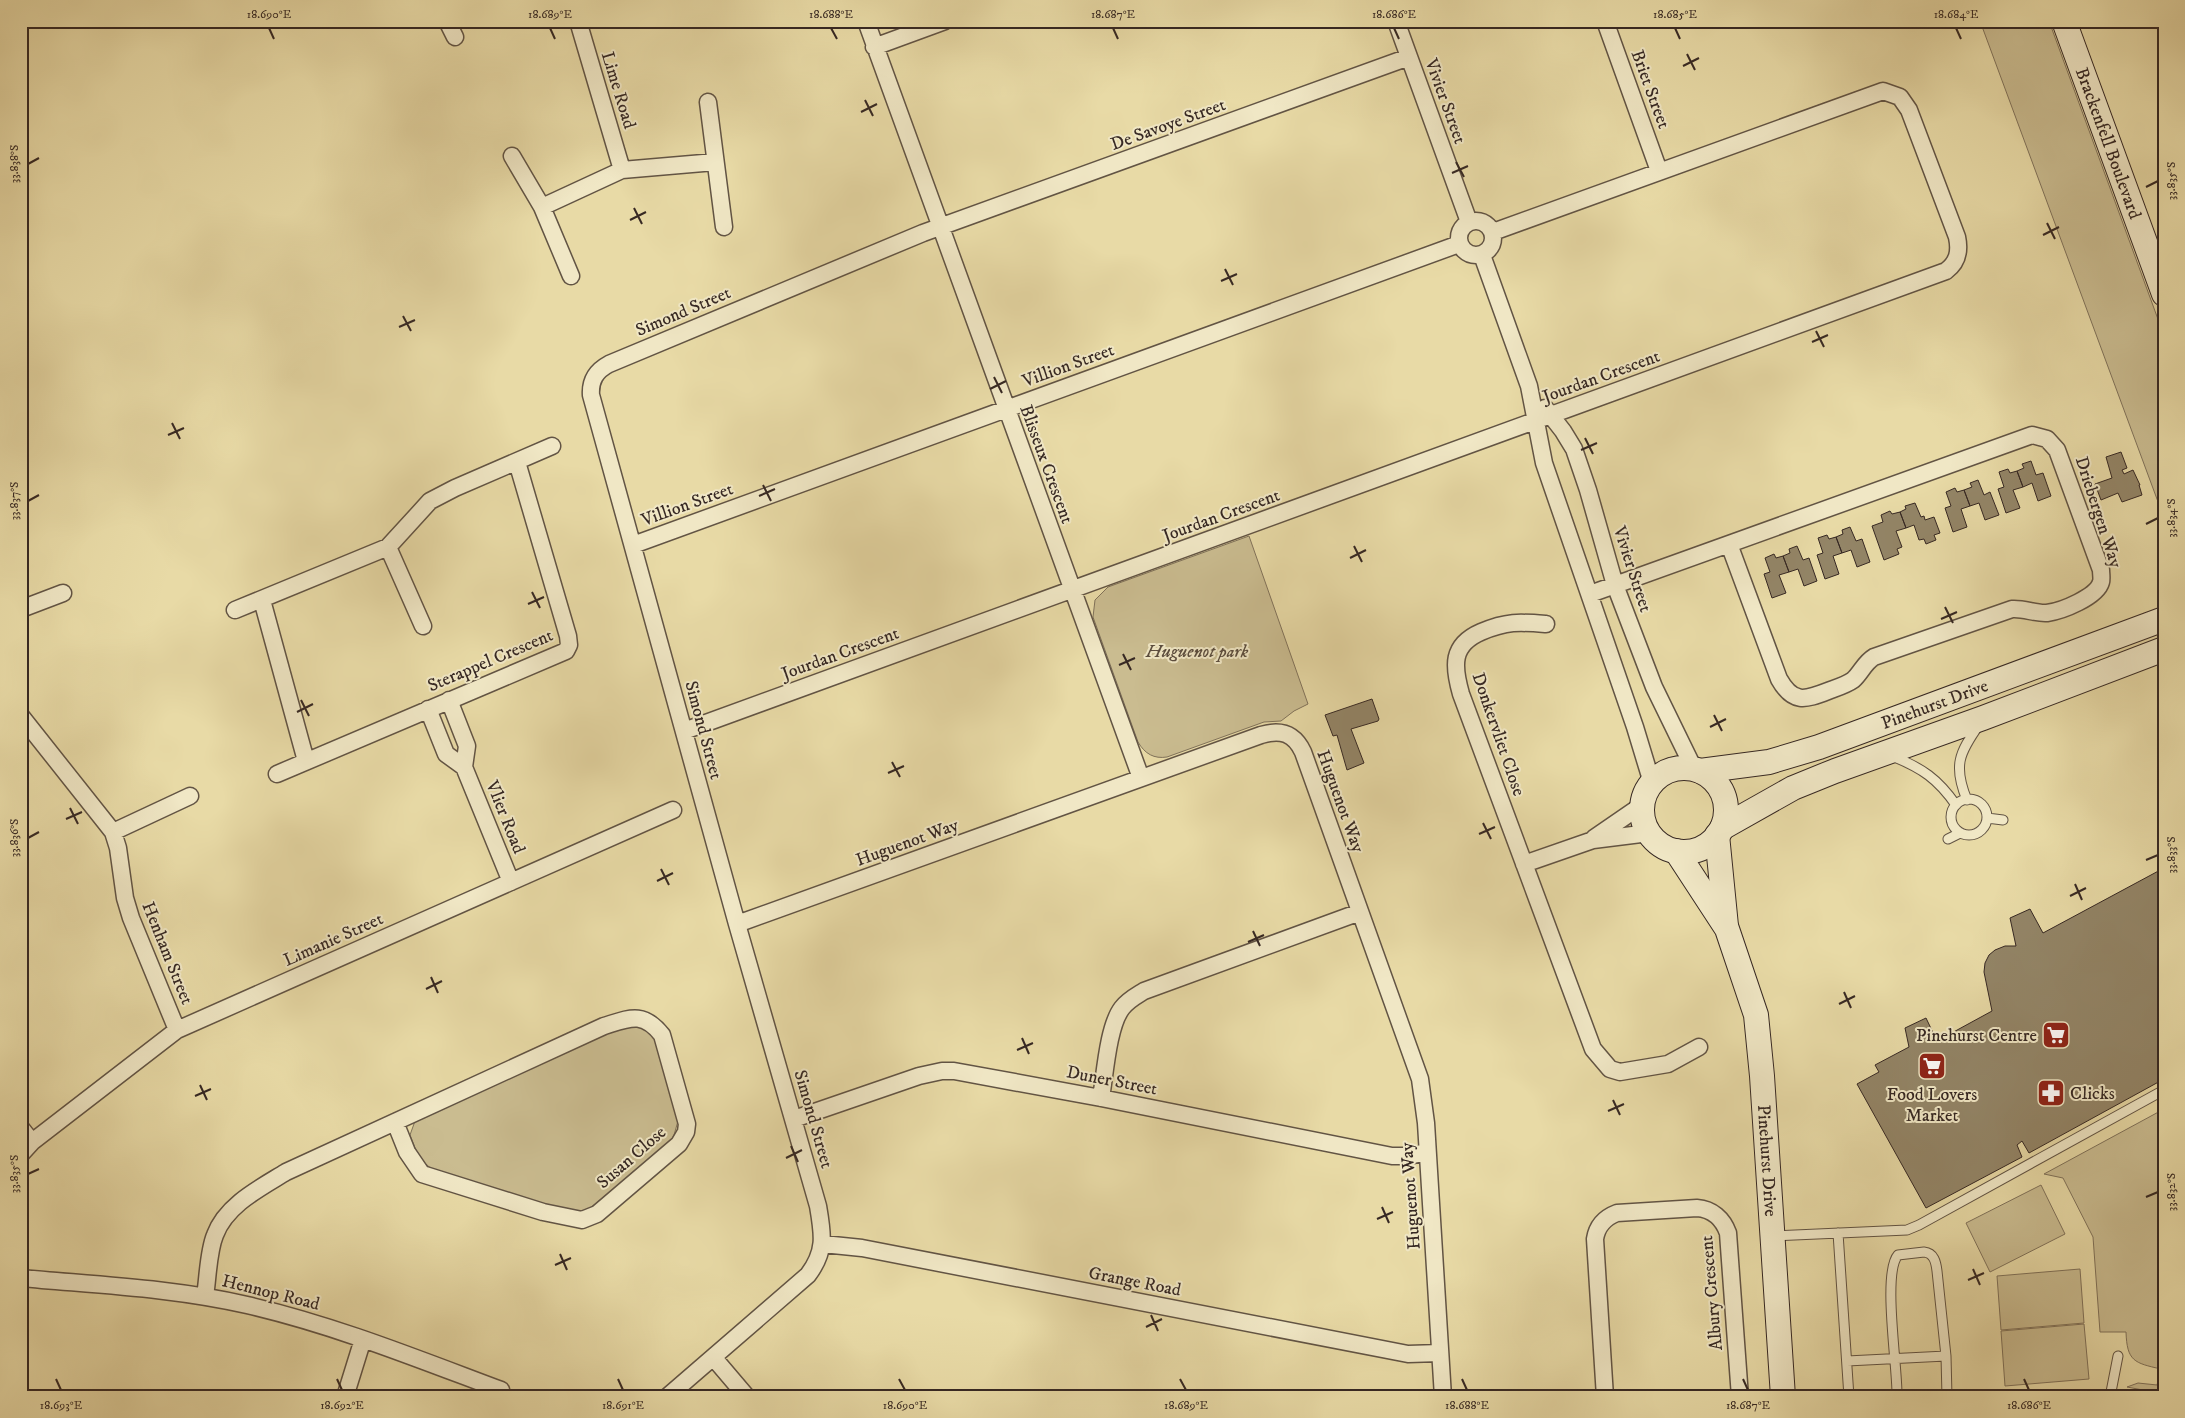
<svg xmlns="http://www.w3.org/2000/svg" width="2185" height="1418" font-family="'IM FELL DW Pica',serif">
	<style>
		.green { fill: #cabc90; stroke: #80725a }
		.building { fill: #938567; stroke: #362823 }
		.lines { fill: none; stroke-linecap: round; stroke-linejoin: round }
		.lane-casing { stroke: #625444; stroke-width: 11 }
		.street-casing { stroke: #625444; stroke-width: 19 }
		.secondary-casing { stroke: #362823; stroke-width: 26 }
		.lane { stroke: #f0e7c5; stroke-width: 9 }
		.street { stroke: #f0e7c5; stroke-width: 16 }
		.secondary { stroke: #f0e7c5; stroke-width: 24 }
		.ticks { fill: none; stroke: #362823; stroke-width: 2 }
		.labels { text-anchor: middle; stroke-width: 4; stroke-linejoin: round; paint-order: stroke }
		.street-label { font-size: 18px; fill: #362823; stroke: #f0e7c5 }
		.park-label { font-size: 18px; font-style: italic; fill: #5b4d3e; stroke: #f0e7c5 }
		.poi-label { font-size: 18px; fill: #362823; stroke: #f0e7c5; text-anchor: end }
		.neatline { fill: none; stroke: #362823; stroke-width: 2 }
		.ticks-label { font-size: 12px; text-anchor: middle; fill: #362823 }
	</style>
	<rect width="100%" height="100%" fill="#e8daa6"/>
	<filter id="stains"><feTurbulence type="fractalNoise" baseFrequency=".004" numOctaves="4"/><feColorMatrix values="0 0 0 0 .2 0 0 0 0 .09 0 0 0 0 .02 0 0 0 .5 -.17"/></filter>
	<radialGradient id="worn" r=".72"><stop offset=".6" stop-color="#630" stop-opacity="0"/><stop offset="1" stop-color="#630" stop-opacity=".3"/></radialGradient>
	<path class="green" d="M1980 21H2049L2159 322V354L2164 368V518Z
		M1249 536 1308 704 1294 711 1281 721 1264 722 1167 757C1154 759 1145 754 1138 742L1093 617 1095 600 1108 587Z
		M632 1025 646 1029 656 1039 678 1121 674 1135 670 1142 589 1209 583 1211H568L434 1171 419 1158 410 1135 415 1121 421 1117 624 1026Z
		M2164 1109V1394L2127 1387 2138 1383 2157 1385 2161 1369C2134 1363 2127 1361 2126 1332H2100L2093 1237 2063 1178 2044 1174Z
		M2041 1185 2065 1234 1990 1272 1966 1223Z
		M2080 1269 2084 1323 2001 1330 1997 1276Z
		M2084 1324 2089 1379 2005 1386 2001 1331Z"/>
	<path class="building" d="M2121 452 2127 468 2122 470 2124 474 2133 470 2140 485H2139L2142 495 2122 502 2118 493 2101 500 2095 484 2112 478 2106 457Z
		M2031 461 2036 475 2043 473 2051 496 2038 501 2032 483 2023 487 2017 471 2024 468 2022 464Z
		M2008 469 2010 473 2017 471 2023 487 2013 490 2020 508 2006 513 1998 489 2004 487 1999 472Z
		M1978 480 1984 495 1990 492 1999 515 1985 520 1979 503 1970 506 1964 490 1972 487 1970 483Z
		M1955 488 1957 492 1964 490 1970 506 1961 509 1967 527 1953 532 1945 508 1951 506 1946 492Z
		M1915 503 1921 517 1924 516 1925 520 1934 517 1940 533 1934 535 1936 540 1926 544 1924 539 1919 540 1914 525 1906 528 1900 512 1906 509 1905 506Z
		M1890 511 1892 514 1900 512 1906 528 1896 531 1902 547 1897 549 1899 554 1884 560 1872 526 1883 522 1881 515Z
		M1850 527 1856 541 1862 539 1870 562 1857 567 1851 550 1842 553 1836 537 1843 534 1842 530Z
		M1827 535 1829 539 1836 537 1842 553 1833 556 1839 574 1825 579 1817 555 1823 553 1818 538Z
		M1797 546 1803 560 1809 558 1817 581 1804 586 1798 569 1789 572 1783 556 1790 553 1789 549Z
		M1774 554 1776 558 1783 556 1789 572 1779 575 1786 593 1772 598 1764 574 1770 572 1765 558Z
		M1372 699 1379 719 1378 721 1351 729 1364 763 1347 770 1337 735 1333 736 1325 715Z
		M2164 868V1079L2029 1153 2022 1141 2017 1145 2022 1157 1926 1208 1857 1084 1879 1072 1875 1065 1909 1047 1905 1028 1926 1018 1937 1041 1992 1011 1984 972 1985 963 1989 955 1995 950 2005 946H2016L2010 918 2030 909 2043 933Z"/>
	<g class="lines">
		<g class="lane-casing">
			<path id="lane" d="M1892 756C1922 768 1938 779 1956 805
				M1951 817a18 18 0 1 1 36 0a18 18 0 1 1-36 0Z
				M1967 800C1953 766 1959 753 1979 725
				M1987 818 2003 820
				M1948 839 1960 833
				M1838 1233 1849 1397
				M1772 1236 1907 1230 1919 1225 2164 1090
				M1847 1361 1946 1356 1947 1397
				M1897 1397C1898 1369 1882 1273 1898 1255L1924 1252C1934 1253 1936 1262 1937 1271L1946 1356
				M2110 1397 2118 1356"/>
		</g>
		<g class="street-casing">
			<path id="street" d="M447 21 455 37
				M578 21 622 170
				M866 21 1141 778
				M1396 21 1469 222
				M1605 21 1659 171
				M874 47 945 21
				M708 102 724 227
				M512 156 542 207 571 276
				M542 207 622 170 715 162
				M1459 238a17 17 0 1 1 34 0a17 17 0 1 1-34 0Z
				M1482 255 1529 386 1544 463 1635 727 1652 783
				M1545 408 1563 431 1574 449 1588 490 1615 585 1654 687 1694 769
				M633 545 1459 244
				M388 547 423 626
				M1590 594 2032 435 2047 439 2057 450 2101 570C2101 573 2102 579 2101 582 2097 597 2062 611 2047 613 2036 614 2024 608 2012 609L1874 657C1864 663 1861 673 1853 680 1846 685 1836 688 1828 691 1805 700 1793 704 1779 679L1729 544
				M262 600 306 761
				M21 609 63 593
				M235 610 388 547 430 501 455 488 552 446
				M1546 624C1519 622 1507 621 1481 632 1451 645 1453 666 1461 694L1593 1049 1610 1069 1620 1072 1668 1064 1699 1047
				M449 700 467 746 464 767 511 882
				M428 709 446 754 464 767
				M21 716 113 832 118 848 125 898 131 918 177 1030
				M684 731 1946 271C1958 262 1960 251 1957 237L1909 110 1900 97 1883 91 1493 232
				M277 774 566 651 569 645 568 636 517 462
				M113 832 190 796
				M1594 838 1642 805
				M1524 864 1593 840 1649 833
				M737 924 1261 735C1281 729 1294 733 1303 752L1420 1079 1426 1123 1443 1397
				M1101 1098C1105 1074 1108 1026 1122 1008 1128 1000 1136 996 1144 991L1360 912
				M794 1119 919 1076 942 1071H954L1101 1098 1392 1156H1409L1426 1152
				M21 1128 32 1142
				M21 1154 32 1142 177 1030 673 810
				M823 1244 862 1248 1408 1354 1440 1353
				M21 1278C96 1285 173 1288 247 1305 334 1325 418 1359 501 1390
				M205 1296C208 1278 208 1252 215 1235 226 1205 260 1188 286 1172L604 1026C630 1018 643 1011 662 1035L687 1124 686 1132 679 1144 597 1214 582 1220 543 1212 422 1174 407 1152 395 1122
				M713 1357 747 1397
				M345 1397 363 1339
				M667 1397 808 1275C826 1251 823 1235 818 1206L737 924 591 395C590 380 596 371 609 364L923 233 1409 57
				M1605 1397 1595 1239C1597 1226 1604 1218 1617 1213L1697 1208C1712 1209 1723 1219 1728 1233L1740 1397"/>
		</g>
		<g class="secondary-casing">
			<g id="secondary">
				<path id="s1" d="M2064 21 2164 294"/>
				<circle cx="1684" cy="810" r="42"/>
				<path id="s2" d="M1700 771 1769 762 1819 747 2164 619"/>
				<path d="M1722 828 1793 788 1835 771 1983 718 2164 649"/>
				<path d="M1717 835 1726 926"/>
				<path id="s3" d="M1676 851 1727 929 1756 1015 1762 1076 1783 1397"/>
			</g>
		</g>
		<use href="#lane" class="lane"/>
		<use href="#street" class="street"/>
		<use href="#secondary" class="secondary"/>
	</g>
	<path class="ticks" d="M269 28 274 39M550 28 555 39M831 28 837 39M1113 28 1118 39M1394 28 1399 39M1675 28 1680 39M1956 28 1961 39M1687 54 1695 70M1683 66 1699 58M865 100 873 116M861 112 877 104M1456 162 1464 177M28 164 39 158M1452 173 1468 166M2146 187 2158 181M634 208 642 224M630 220 646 212M2047 223 2055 239M2043 235 2059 227M1225 269 1233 285M1221 281 1237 274M403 316 411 331M399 327 415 320M1816 331 1824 347M1812 342 1828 335M994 377 1002 393M990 389 1006 381M172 423 180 439M168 435 184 428M1585 438 1593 454M1581 450 1597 443M763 485 771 501M759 496 775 489M28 501 39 495M2146 524 2158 518M1354 546 1362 562M1350 558 1366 550M532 592 540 608M528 604 544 597M1945 607 1953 623M1941 619 1957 612M1123 654 1131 670M1119 665 1135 658M301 700 309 716M297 712 313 704M1714 715 1722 731M1710 727 1726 719M892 762 900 777M888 773 904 766M70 808 78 824M66 819 82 812M1483 823 1491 839M1479 834 1495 827M28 838 39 832M2146 860 2158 855M661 869 669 885M657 881 673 873M2075 884 2082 900M2070 896 2086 888M1253 931 1260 946M1248 942 1264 935M431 977 438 993M426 989 442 981M1844 992 1851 1008M1839 1004 1855 996M1022 1038 1029 1054M1017 1050 1033 1043M200 1085 207 1100M195 1096 211 1089M1613 1100 1620 1115M1608 1111 1624 1104M791 1146 798 1162M786 1158 802 1150M28 1174 39 1169M2146 1197 2158 1192M1382 1207 1389 1223M1377 1219 1393 1212M560 1254 567 1270M555 1265 571 1258M1973 1269 1980 1285M1968 1280 1984 1273M1151 1315 1158 1331M1146 1327 1162 1319M56 1379 61 1390M337 1379 342 1390M618 1379 623 1390M899 1379 905 1390M1180 1379 1186 1390M1462 1379 1467 1390M1743 1379 1748 1390M2024 1379 2029 1390"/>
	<defs>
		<g id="supermarket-square" transform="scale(1.4375)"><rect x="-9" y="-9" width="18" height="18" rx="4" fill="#8f2418" stroke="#f0e7c5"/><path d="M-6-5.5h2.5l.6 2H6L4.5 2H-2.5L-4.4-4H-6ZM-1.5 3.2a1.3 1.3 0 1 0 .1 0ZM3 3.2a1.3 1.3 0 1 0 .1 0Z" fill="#fff"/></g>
		<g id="pharmacy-square" transform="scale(1.4375)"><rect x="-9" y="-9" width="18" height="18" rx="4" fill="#8f2418" stroke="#f0e7c5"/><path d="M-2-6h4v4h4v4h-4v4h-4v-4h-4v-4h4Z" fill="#fff"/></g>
	</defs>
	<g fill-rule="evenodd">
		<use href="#supermarket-square" x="2056" y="1035"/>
		<use href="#supermarket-square" x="1932" y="1066"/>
		<use href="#pharmacy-square" x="2051" y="1093"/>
	</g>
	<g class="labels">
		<g class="street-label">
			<text transform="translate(1651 89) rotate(70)" y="6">Briet Street</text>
			<text transform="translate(619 90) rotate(73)" y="6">Lime Road</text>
			<text transform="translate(1446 101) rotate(70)" y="6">Vivier Street</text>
			<text transform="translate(1168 124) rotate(-20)" y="6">De Savoye Street</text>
			<text dy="6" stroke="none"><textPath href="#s1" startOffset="130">Brackenfell Boulevard</textPath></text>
			<text transform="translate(683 311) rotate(-23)" y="6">Simond Street</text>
			<text transform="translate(1068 365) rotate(-20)" y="6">Villion Street</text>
			<text transform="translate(1601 376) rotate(-20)" y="6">Jourdan Crescent</text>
			<text transform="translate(1047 464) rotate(70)" y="6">Blisseux Crescent</text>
			<text transform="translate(687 504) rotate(-20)" y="6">Villion Street</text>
			<text transform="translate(2099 512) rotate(72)" y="6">Driebergen Way</text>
			<text transform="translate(1221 515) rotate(-20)" y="6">Jourdan Crescent</text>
			<text transform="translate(1633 569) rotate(72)" y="6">Vivier Street</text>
			<text transform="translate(840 653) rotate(-20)" y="6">Jourdan Crescent</text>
			<text transform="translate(490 660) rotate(-23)" y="6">Sterappel Crescent</text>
			<text dy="6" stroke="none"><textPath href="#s2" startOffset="245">Pinehurst Drive</textPath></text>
			<text transform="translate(704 730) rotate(75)" y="6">Simond Street</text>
			<text transform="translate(1499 734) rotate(71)" y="6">Donkervliet Close</text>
			<text transform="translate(1341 801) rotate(70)" y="6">Huguenot Way</text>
			<text transform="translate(506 817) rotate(68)" y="6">Vlier Road</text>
			<text transform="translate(907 842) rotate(-20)" y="6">Huguenot Way</text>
			<text transform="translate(333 939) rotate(-24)" y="6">Limanie Street</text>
			<text transform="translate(168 953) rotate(68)" y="6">Henham Street</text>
			<text transform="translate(1112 1080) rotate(11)" y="6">Duner Street</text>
			<text transform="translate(814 1119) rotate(74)" y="6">Simond Street</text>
			<text transform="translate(631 1157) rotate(-41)" y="6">Susan Close</text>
			<text dy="6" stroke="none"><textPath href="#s3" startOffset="330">Pinehurst Drive</textPath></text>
			<text transform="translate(1410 1196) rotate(-94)" y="6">Huguenot Way</text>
			<text transform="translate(1135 1281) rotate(11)" y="6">Grange Road</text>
			<text transform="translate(271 1292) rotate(14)" y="6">Hennop Road</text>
			<text transform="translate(1711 1293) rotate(-95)" y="6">Albury Crescent</text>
		</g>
		<g class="park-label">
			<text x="1197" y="657">Huguenot park</text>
		</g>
		<g class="poi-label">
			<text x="2037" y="1041">Pinehurst Centre</text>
			<text x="2070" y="1099" text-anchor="start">Clicks</text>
			<text x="1932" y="1100" text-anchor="middle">Food Lovers<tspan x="1932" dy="21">Market</tspan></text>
		</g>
	</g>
	<rect width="2185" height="1418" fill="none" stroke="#e8daa6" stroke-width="55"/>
	<rect x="28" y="28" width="2130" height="1362" class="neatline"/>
	<g class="ticks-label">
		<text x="269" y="18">18.690°E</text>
		<text x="550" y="18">18.689°E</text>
		<text x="831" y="18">18.688°E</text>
		<text x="1113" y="18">18.687°E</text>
		<text x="1394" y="18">18.686°E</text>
		<text x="1675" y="18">18.685°E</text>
		<text x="1956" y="18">18.684°E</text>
		<text transform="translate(14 164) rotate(-90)" y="4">33.838°S</text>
		<text transform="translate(2171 181) rotate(-90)" y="4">33.835°S</text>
		<text transform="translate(14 501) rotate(-90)" y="4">33.837°S</text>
		<text transform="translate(2171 518) rotate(-90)" y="4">33.834°S</text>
		<text transform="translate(14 838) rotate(-90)" y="4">33.836°S</text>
		<text transform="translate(2171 855) rotate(-90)" y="4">33.833°S</text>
		<text transform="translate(14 1174) rotate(-90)" y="4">33.835°S</text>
		<text transform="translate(2171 1192) rotate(-90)" y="4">33.832°S</text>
		<text x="61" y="1409">18.693°E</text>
		<text x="342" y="1409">18.692°E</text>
		<text x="623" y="1409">18.691°E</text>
		<text x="905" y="1409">18.690°E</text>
		<text x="1186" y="1409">18.689°E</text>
		<text x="1467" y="1409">18.688°E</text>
		<text x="1748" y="1409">18.687°E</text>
		<text x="2029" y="1409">18.686°E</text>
	</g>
	<rect width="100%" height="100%" filter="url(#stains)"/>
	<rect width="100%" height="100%" fill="url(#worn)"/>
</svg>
